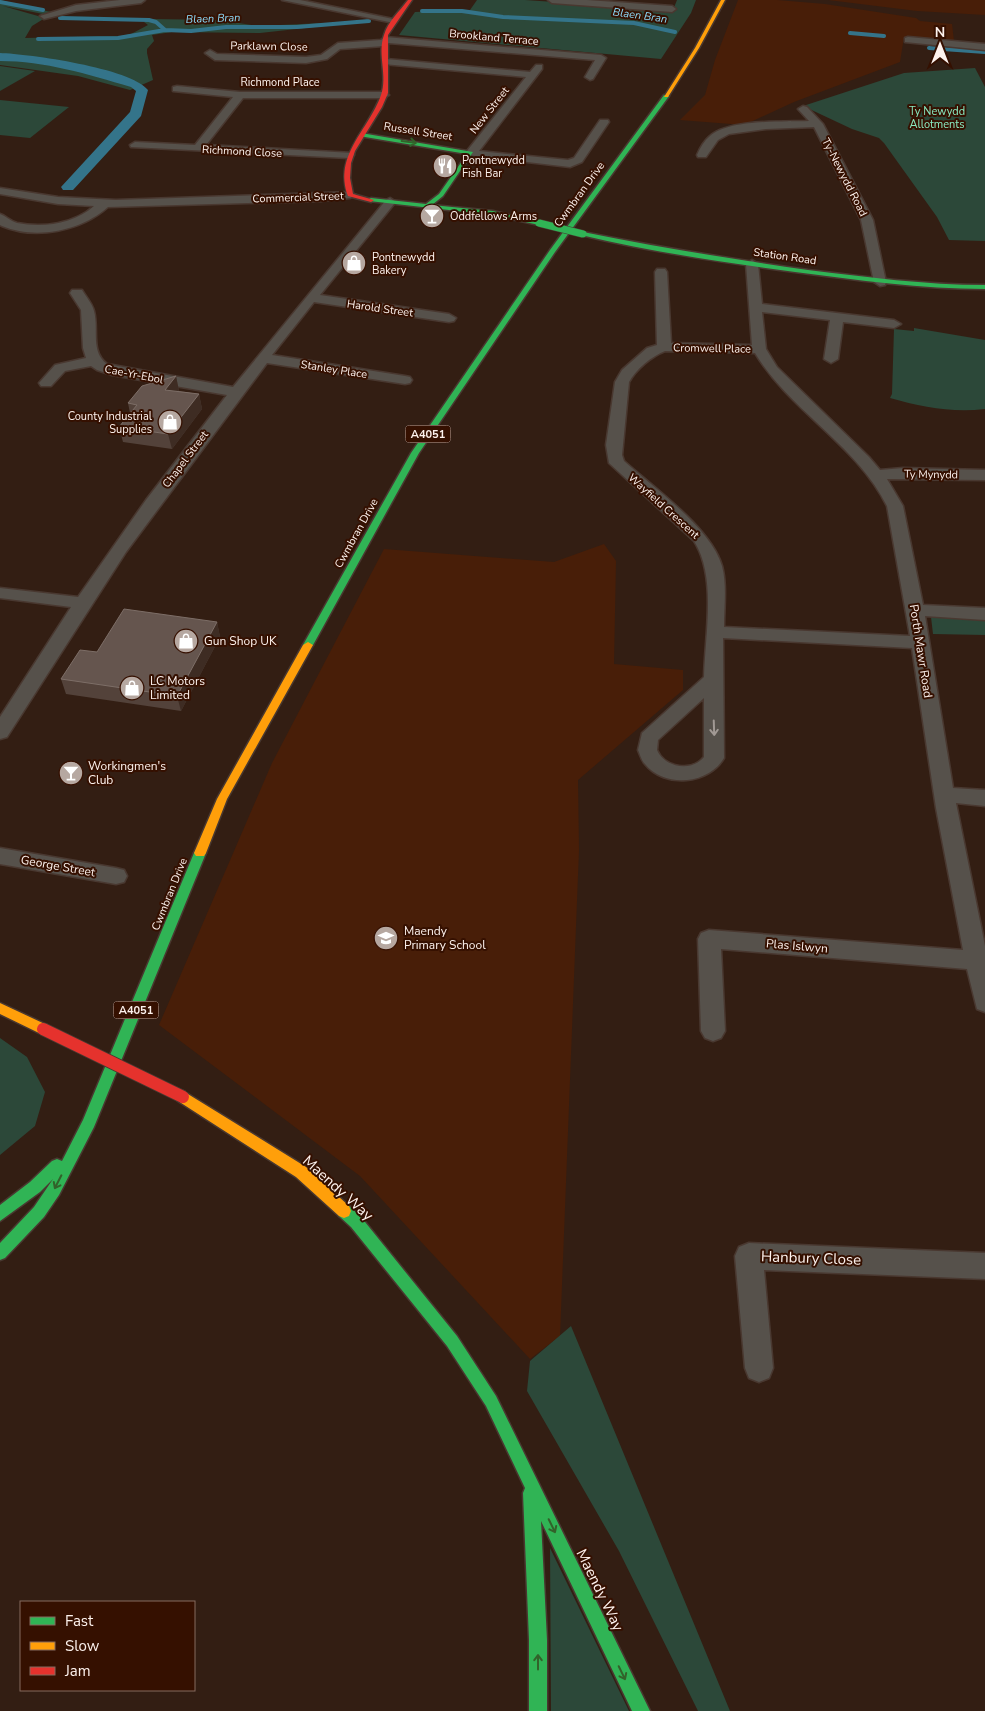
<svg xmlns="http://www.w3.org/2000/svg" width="985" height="1711" font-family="'Nunito Sans',sans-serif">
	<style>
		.built { fill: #481e08 }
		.green { fill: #2c4839 }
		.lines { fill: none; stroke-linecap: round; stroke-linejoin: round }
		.stream { stroke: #34748a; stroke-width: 4 }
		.canal { fill: #34748a; fill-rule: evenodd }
		.street-casing { stroke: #493830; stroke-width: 3 }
		.fast-casing { stroke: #493830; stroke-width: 3 }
		.slow-casing { stroke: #493830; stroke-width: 3 }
		.jam-casing { stroke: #493830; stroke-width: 3 }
		.street { fill: #56514b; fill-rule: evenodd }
		.fast { fill: #30b455; fill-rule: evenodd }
		.slow { fill: #ff9f0a; fill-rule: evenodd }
		.jam { fill: #e5322d; fill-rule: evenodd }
		.fast-bridge-casing { stroke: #493830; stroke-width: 8; stroke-linecap: butt }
		.jam-bridge-casing { stroke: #493830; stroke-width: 14; stroke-linecap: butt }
		.fast-bridge { stroke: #30b455; stroke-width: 7 }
		.jam-bridge { stroke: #e5322d; stroke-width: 12 }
		.wall { fill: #53423a }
		.shaded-wall { fill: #3e2c23 }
		.building { fill: #65554e; stroke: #7d6e67 }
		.oneway { stroke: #32622a }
		.oneway2 { stroke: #a19994 }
		.labels { text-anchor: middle; stroke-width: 4; stroke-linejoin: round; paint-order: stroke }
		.far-water-label { font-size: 11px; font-style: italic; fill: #8dddfc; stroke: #351000 }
		.far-street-label { font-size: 11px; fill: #fdf2ed; stroke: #351000 }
		.far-park-label { font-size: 11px; fill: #88eac1; stroke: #351000 }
		.far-poi-label { font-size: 11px; fill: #fdf2ed; stroke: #351000; text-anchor: start }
		.shield { fill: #351000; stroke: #c1aea6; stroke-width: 1 }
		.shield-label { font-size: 11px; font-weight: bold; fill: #fdf2ed }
		.poi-label { font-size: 12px; fill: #fdf2ed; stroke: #351000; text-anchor: start }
		.street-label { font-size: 12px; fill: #fdf2ed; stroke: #351000 }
		.near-street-label { font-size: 15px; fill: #fdf2ed; stroke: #351000 }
	</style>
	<rect width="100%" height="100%" fill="#331e13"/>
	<path class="built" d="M738 0H777L825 4 916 18 920 21 952 24 954 41 904 37 900 62 794 102 744 125 680 120 705 95 715 60Z
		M828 0H985V15L917 11Z
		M604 544 616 561 614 664 683 670V690L578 780 579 850 560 1336 530 1359 360 1176 159 1025 272 763 384 549 554 562Z"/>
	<path class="green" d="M0 0 51 12 43 14 3 6 45 18 32 26 25 38 121 36 131 34 148 25 144 22 149 19 220 20 258 26 323 23 324 26 260 33 172 32 152 35 154 41 147 49V53L153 80 130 90 78 76 0 65Z
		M477 0H525L673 10 677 0H696L691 13 661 59 399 35 415 12 470 10Z
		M0 66 35 71 0 91Z
		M975 68 985 87V241L949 240 937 217 884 143 879 138 852 129 803 106 904 73Z
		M0 100 69 107 30 138 0 135Z
		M914 328 985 340V409C952 413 922 407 890 398L892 394 894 329 914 331Z
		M931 617 985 619V635L933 634Z
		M0 1038 27 1057 45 1092 35 1126 0 1155Z
		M571 1326 730 1711H698L619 1551 527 1391 530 1361Z
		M550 1548 629 1711H551Z"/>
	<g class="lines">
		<path class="stream" d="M0 2 43 10
			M422 11H462L503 17 634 23 675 32
			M60 18 149 20 156 22 165 30 191 31 226 27H297L369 21
			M850 33 884 36
			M38 39 118 38 165 30
			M929 48 985 52"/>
		<path class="canal" d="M0 53C29 54 131 68 148 90L141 116 73 190H63L61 187 130 112 136 91 131 87C87 74 45 61 0 61Z"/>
		<g class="street-casing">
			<path id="street" d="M120 0H145L141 3 76 11 44 19 40 16 76 5Z
				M282 0H300L398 20 394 23Z
				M548 0H587L672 6 676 9 672 12 552 3Z
				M385 37 601 55 606 58 593 79 590 80 585 77 595 60 389 43 384 46 340 49 327 59 306 63 215 60 205 53 210 50 217 54 306 57 321 55 338 43 381 40Z
				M908 37 985 44V50L905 42V38Z
				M386 59 530 72 536 65H542V69L479 151 568 160 574 158 600 120H608L609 122 582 162 570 167 467 155V151L526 77 383 64V60Z
				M177 86 240 92H384L389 95 384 98H243L206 145 353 153 354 155 349 158 131 147 130 145 135 142 195 145 233 97 173 91V87Z
				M803 106 807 107 823 124 873 220 886 282 885 285 880 286 874 282 861 220 814 127 766 129 729 134 718 140 706 157H698L697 155C700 148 704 141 710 136 729 119 784 122 809 121L798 109Z
				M0 188 58 197 116 200 350 192 356 195 350 198 321 201 108 207C81 231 36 240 2 226L0 225V214C6 216 10 221 17 223 43 228 74 224 94 206L58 204 0 194Z
				M390 198 396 202 394 204 320 295 449 314 456 318 454 321 449 322 314 302 272 355 405 376 410 377 412 380 410 383 405 384 267 363 126 552 7 737 0 739V717L71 607 0 598V588L78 597 146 500 227 395 112 375 97 370 91 366 65 371 51 386H41L39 383 55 365 86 358 83 348 81 310 70 293 72 290H82C86 297 92 303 94 311 99 330 90 351 107 364L233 387 386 200Z
				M752 260 758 264 762 304 894 320 901 324 894 328 843 322 838 359 831 363 824 359 830 320 762 312 766 349 777 367 869 457 880 470 903 468 985 470V480L887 479 903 506 923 605 985 608V620L925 616 953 788 985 790V806L956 803 985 946V1012L977 1009 967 969 721 949 725 1031 721 1038 713 1041 705 1038 701 1031 698 939 701 933 709 930 963 950 936 808 912 648 723 638 724 758C709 784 665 789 645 764 641 760 640 754 638 750L642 733 704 677C705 635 717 577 694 541L609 463 606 445 615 382 622 370 647 348 657 345 655 272 657 269H665L667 272 671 343 752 345 746 264ZM665 351 755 353C790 411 856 444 887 506L910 636 724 627C724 607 727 585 722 566 711 528 654 488 624 461L622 455 629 382C636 369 652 356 665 351ZM704 698V757C692 772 665 768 657 750L658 740Z
				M0 848 116 868 124 870 127 876 124 882 116 884 0 864Z
				M749 1243 985 1253V1279L764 1270 773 1368 769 1378 759 1382 749 1378 745 1368 735 1256 739 1247Z"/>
		</g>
		<g class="fast-casing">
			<path id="fast" d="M664 95 669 96 555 252 419 453 313 645 308 648 305 647 303 645 411 453 550 250Z
				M361 133 473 152 443 196 432 205 493 211 542 223 539 225 493 215 369 201V199L371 198 426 204 439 194 467 154 359 136Z
				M583 232C657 247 732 259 808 270 867 277 925 285 985 285V289C921 289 858 280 795 272 723 262 651 252 581 235V233Z
				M200 849 204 850 206 853 94 1127 59 1195 44 1217 5 1258 0 1260V1243L34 1207 53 1179 40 1192 0 1221V1205L30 1182 52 1161 57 1159 62 1161 83 1120 194 853 196 850Z
				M344 1204 349 1206 361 1217 457 1336 496 1396 650 1711H632L541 1521 547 1640V1711H529V1640L523 1493 525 1488 486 1406 447 1346 351 1227 339 1216 337 1211 339 1206Z"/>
		</g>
		<g class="slow-casing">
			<path id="slow" d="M721 0H725L699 48 668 97H664L695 48Z
				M308 642 313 645 227 799 206 853 204 856H196L194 853 217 799 303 645Z
				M0 1003 47 1025 49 1029 47 1033 43 1034 39 1033 0 1014Z
				M183 1091 306 1167 349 1206 351 1211 349 1216 344 1218 339 1216 296 1177 178 1101 176 1097 178 1093Z"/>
		</g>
		<g class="jam-casing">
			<path id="jam" d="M408 0H412L388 35V93L382 107 355 151 351 163 350 178 353 194 374 200 371 202 348 196C333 155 369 130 381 95 388 76 377 54 384 35 388 21 400 11 408 0Z"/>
		</g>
		<use href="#street" class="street"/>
		<use href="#fast" class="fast"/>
		<use href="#slow" class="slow"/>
		<use href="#jam" class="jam"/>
		<g class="fast-bridge-casing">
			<path id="fast-bridge" d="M539 223 583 234"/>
		</g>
		<g class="jam-bridge-casing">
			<path id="jam-bridge" d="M43 1029 183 1097"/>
		</g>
		<use href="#fast-bridge" class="fast-bridge"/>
		<use href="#jam-bridge" class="jam-bridge"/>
	</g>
	<path class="wall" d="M176 376 179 391 199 394 202 409 172 449 123 442 119 427 130 413 128 403Z
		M217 622 220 637 181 711 66 694 61 679Z"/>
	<path class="shaded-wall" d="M176 376 179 391 169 404 165 390Z
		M199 394 202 409 172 449 168 434Z
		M217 622 220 637 181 711 177 696Z"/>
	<path class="building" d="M176 376 165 390 199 394 168 434 119 427 137 405 128 403 142 386Z
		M124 609 217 622 177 696 61 679 80 650 97 652Z"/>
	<defs><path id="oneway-shaft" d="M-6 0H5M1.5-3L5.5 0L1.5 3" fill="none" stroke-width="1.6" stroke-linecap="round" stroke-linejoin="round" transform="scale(1.25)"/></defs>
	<g class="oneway">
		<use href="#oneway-shaft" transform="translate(409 142) rotate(8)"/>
		<use href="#oneway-shaft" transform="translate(58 1182) rotate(117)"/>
		<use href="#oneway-shaft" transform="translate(552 1526) rotate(64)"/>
		<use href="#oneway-shaft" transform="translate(538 1662) rotate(-90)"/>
		<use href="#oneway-shaft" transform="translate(622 1673) rotate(64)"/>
	</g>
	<use class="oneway2" href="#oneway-shaft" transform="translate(714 728) rotate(88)"/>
	<defs>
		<g id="restaurant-disc" transform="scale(1.25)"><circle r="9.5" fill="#b6a8a1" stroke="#351000"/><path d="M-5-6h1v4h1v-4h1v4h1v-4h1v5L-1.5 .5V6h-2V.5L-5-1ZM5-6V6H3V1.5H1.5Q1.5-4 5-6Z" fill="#fff"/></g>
		<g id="bar-disc" transform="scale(1.25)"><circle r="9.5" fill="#b6a8a1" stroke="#351000"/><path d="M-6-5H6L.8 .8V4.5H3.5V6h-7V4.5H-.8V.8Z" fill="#fff"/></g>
		<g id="shop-disc" transform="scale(1.25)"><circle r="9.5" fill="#b6a8a1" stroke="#351000"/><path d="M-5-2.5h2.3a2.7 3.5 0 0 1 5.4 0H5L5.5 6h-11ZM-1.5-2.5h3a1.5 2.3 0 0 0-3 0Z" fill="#fff"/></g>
		<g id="school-disc" transform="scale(1.25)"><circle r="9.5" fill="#b6a8a1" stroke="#351000"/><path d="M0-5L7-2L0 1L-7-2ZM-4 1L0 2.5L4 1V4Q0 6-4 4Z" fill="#fff"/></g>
	</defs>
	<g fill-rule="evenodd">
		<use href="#restaurant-disc" x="445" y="166"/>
		<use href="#bar-disc" x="432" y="216"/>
		<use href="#shop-disc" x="354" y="263"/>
		<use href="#shop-disc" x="170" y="422"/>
		<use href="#shop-disc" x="186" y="641"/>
		<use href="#shop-disc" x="132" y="688"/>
		<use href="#bar-disc" x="71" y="773"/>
		<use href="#school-disc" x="386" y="938"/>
	</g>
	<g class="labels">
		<g class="far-water-label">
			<text transform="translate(640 15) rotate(8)" y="4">Blaen Bran</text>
			<text transform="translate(213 18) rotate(-2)" y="4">Blaen Bran</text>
		</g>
		<g class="far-street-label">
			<text transform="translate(494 37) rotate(5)" y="4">Brookland Terrace</text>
			<text transform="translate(269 46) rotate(1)" y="4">Parklawn Close</text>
			<text x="280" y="86">Richmond Place</text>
			<text transform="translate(489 110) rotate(-52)" y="4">New Street</text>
			<text transform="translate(418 131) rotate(9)" y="4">Russell Street</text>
			<text transform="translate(242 151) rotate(3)" y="4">Richmond Close</text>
			<text transform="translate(845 177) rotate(63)" y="4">Ty-Newydd Road</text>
			<text transform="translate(579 194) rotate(-54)" y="4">Cwmbran Drive</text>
			<text transform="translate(298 197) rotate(-2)" y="4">Commercial Street</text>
			<text transform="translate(785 256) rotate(8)" y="4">Station Road</text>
			<text transform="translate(380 308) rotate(8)" y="4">Harold Street</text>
			<text transform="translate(712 348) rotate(1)" y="4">Cromwell Place</text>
			<text transform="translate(334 369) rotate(9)" y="4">Stanley Place</text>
			<text transform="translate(134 374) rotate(11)" y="4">Cae-Yr-Ebol</text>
			<text transform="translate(185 459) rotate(-53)" y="4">Chapel Street</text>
			<text transform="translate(931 474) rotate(1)" y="4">Ty Mynydd</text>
			<text transform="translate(664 506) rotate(42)" y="4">Wayfield Crescent</text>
			<text transform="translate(356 533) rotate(-61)" y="4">Cwmbran Drive</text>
			<text transform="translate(169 894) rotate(-68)" y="4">Cwmbran Drive</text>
		</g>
		<g class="far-park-label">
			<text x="937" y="115">Ty Newydd<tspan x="937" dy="13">Allotments</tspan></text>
		</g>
		<g class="far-poi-label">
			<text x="462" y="164">Pontnewydd<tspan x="462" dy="13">Fish Bar</tspan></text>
			<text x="450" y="220">Oddfellows Arms</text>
			<text x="372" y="261">Pontnewydd<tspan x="372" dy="13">Bakery</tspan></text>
			<text x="152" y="420" text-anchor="end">County Industrial<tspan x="152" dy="13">Supplies</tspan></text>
		</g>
		<g class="shield">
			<rect x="405.5" y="425.5" width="45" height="17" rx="4"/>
			<rect x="113.5" y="1001.5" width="45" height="17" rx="4"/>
		</g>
		<g class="shield-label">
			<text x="428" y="438">A4051</text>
			<text x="136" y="1014">A4051</text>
		</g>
		<g class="poi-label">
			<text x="204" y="645">Gun Shop UK</text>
			<text x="150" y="685">LC Motors<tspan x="150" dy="14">Limited</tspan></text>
			<text x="88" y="770">Workingmen's<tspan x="88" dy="14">Club</tspan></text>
			<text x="404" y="935">Maendy<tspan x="404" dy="14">Primary School</tspan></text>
		</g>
		<g class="street-label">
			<text transform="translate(921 651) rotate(81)" y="4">Porth Mawr Road</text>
			<text transform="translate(58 866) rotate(10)" y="4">George Street</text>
			<text transform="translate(797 946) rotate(5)" y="4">Plas Islwyn</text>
		</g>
		<g class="near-street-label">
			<text transform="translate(338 1188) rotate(42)" y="5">Maendy Way</text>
			<text transform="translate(811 1258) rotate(2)" y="5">Hanbury Close</text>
			<text transform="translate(600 1590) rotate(64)" y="5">Maendy Way</text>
		</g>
	</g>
	<rect x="20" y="1601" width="175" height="90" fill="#351000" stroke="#856a5f"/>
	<rect x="30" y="1617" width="25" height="8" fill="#30b455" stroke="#856a5f"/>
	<text x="65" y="1626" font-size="15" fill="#fdf2ed">Fast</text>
	<rect x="30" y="1642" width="25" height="8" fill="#ff9f0a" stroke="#856a5f"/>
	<text x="65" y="1651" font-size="15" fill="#fdf2ed">Slow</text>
	<rect x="30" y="1667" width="25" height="8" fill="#e5322d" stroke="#856a5f"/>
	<text x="65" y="1676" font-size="15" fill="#fdf2ed">Jam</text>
	<g transform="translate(940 45)" stroke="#351000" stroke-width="4" paint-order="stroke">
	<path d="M0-4L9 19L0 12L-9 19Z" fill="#fdf2ed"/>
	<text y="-8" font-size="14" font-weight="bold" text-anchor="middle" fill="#fdf2ed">N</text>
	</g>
</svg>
